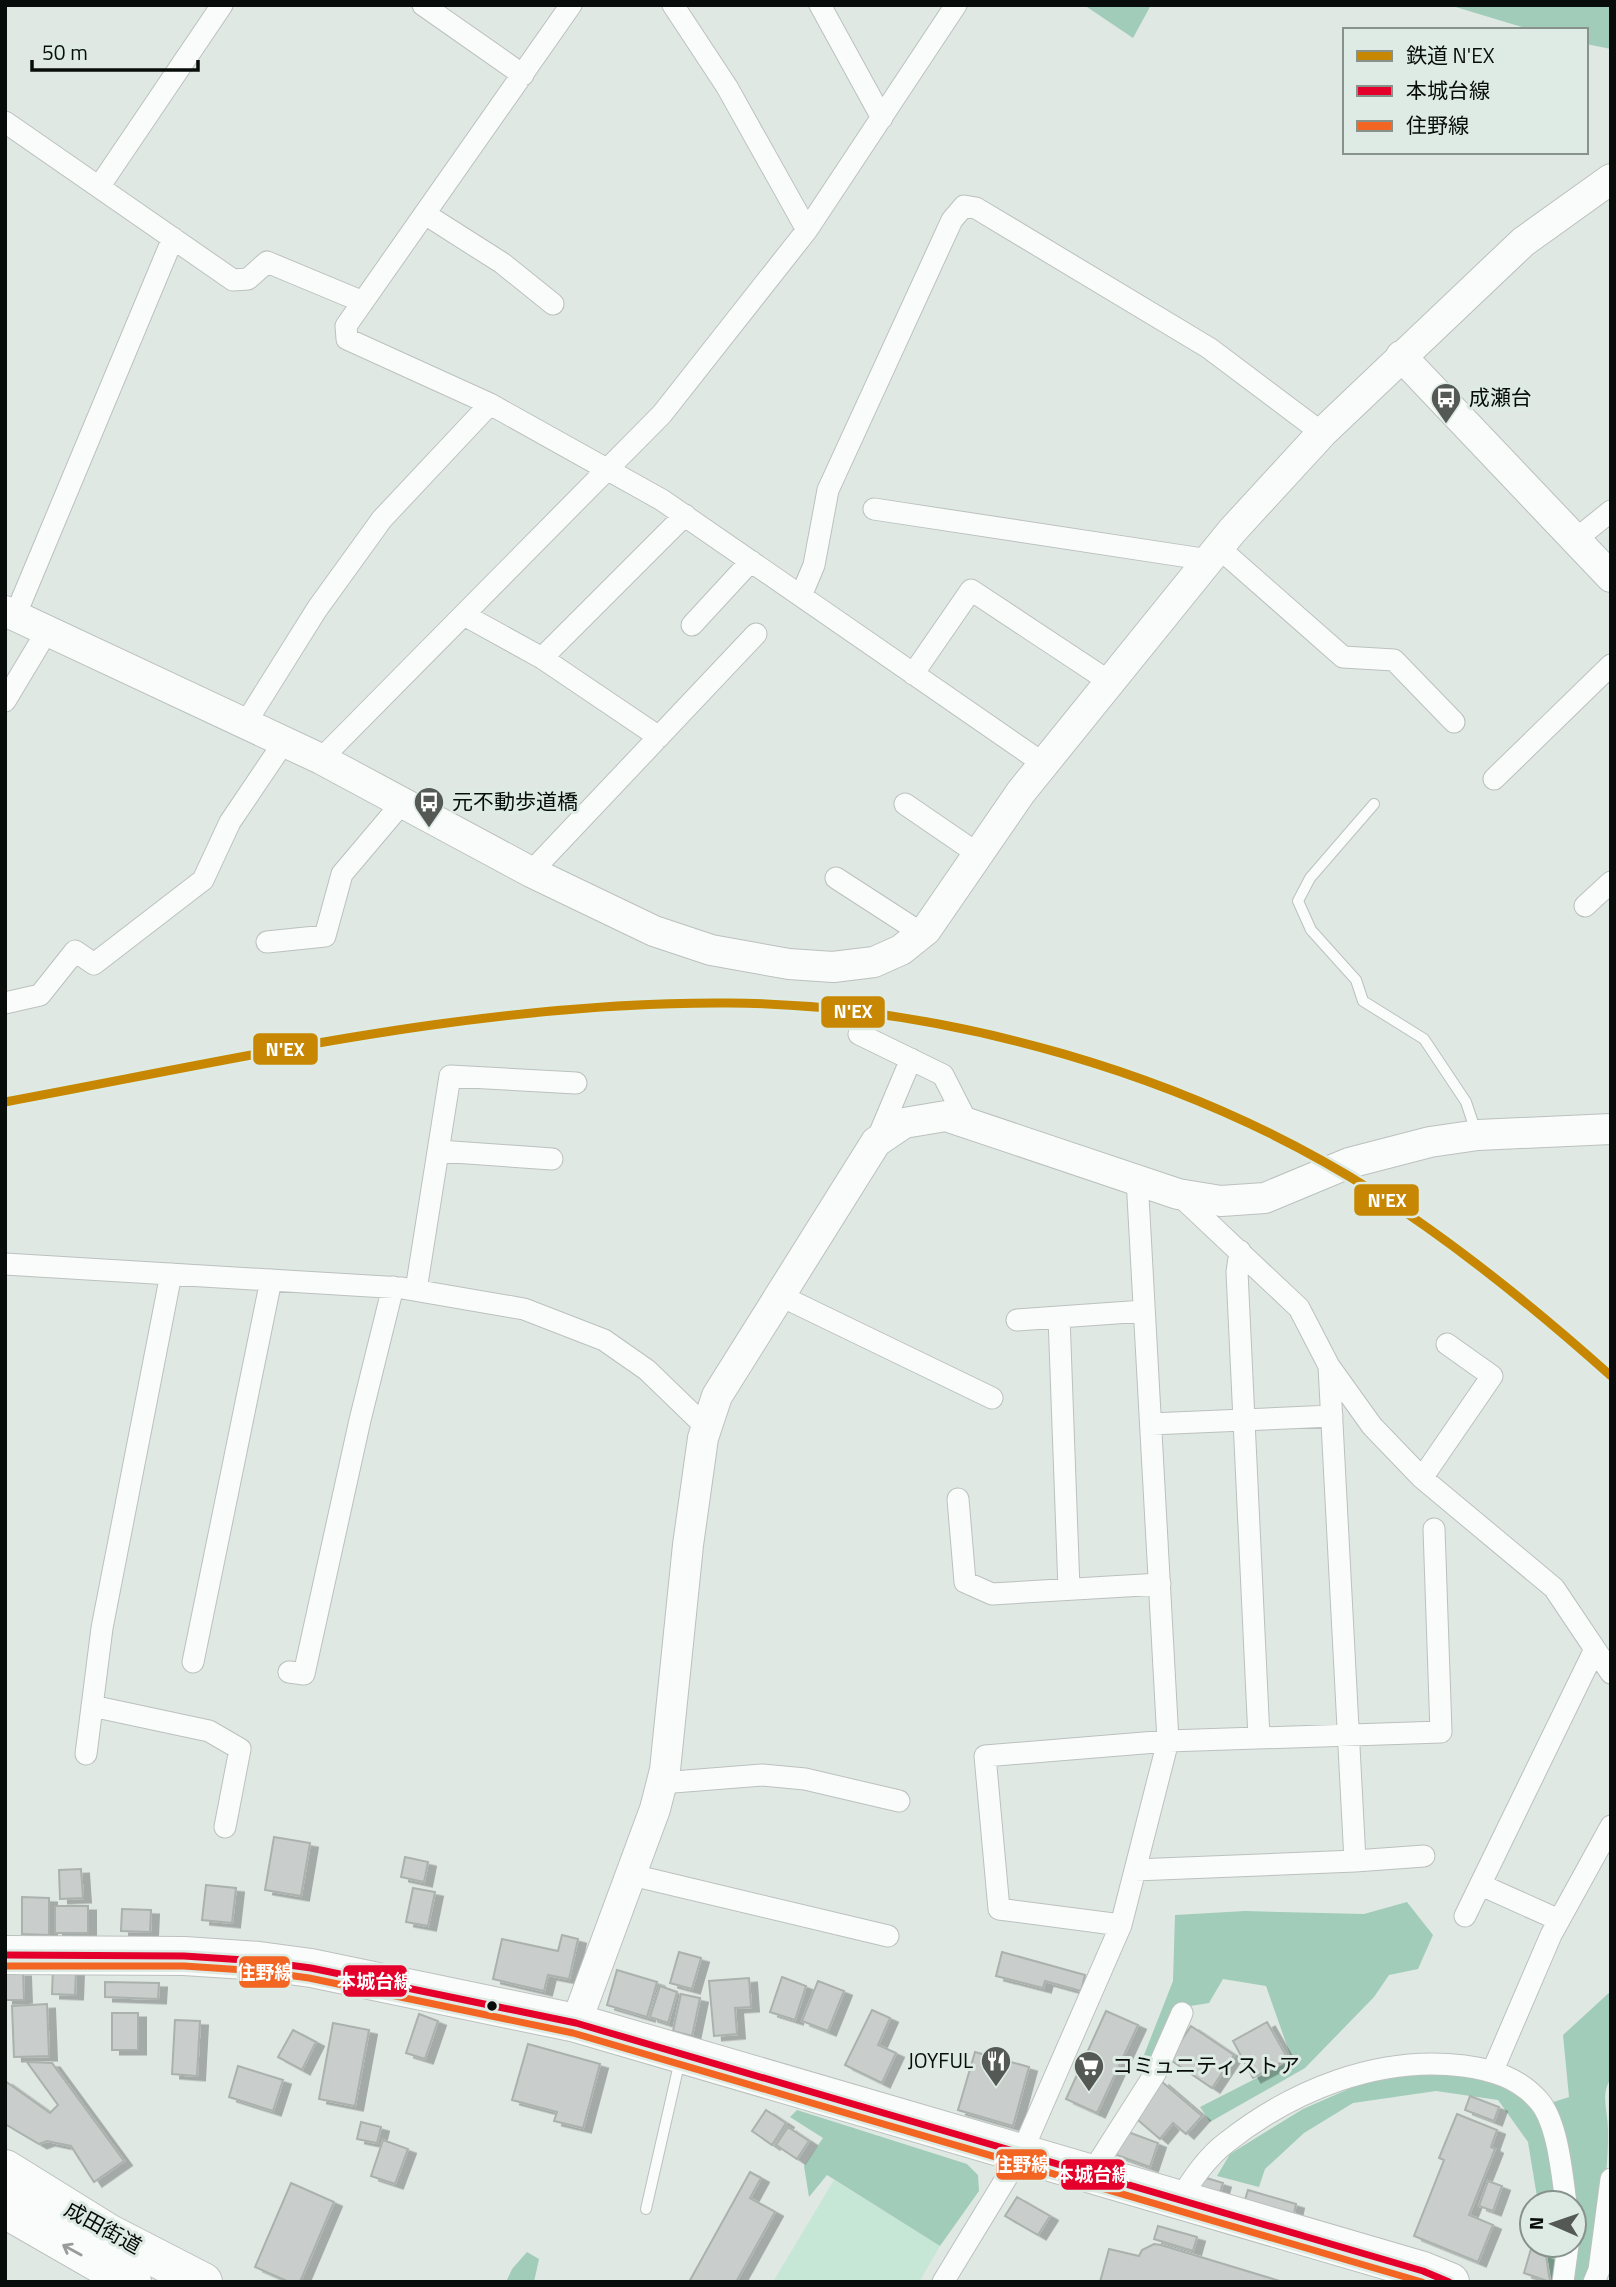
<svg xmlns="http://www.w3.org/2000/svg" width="1616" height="2287" font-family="'Titillium Web','Noto Sans JP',sans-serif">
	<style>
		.green { fill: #c6e6d6 }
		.forest { fill: #a1ccb9 }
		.building { fill: #c9cecc; stroke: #abb2ae; stroke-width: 2; filter: url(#shadow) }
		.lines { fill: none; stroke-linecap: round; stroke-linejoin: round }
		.lane-casing { stroke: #bbc1be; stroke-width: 12 }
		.street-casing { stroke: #bbc1be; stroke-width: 23 }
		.secondary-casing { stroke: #bbc1be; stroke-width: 32 }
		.highway-casing { stroke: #bbc1be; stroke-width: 40 }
		.lane { stroke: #fafcfb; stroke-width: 10 }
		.street { stroke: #fafcfb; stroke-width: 21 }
		.secondary { stroke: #fafcfb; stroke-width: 30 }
		.highway { stroke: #fafcfb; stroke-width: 38 }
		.bus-1-casing { stroke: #ddebe4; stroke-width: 12 }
		.bus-2-casing { stroke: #ddebe4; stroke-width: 12 }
		.bus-1 { stroke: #e4002b; stroke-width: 7 }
		.bus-2 { stroke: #f26522; stroke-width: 7 }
		.rail-1-casing { stroke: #ddebe4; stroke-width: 14 }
		.rail-1 { stroke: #c78702; stroke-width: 9 }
		.oneway { stroke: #999c9b }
		.bus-dot { fill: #080c0a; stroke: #ddebe4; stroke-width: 2.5 }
		.labels { text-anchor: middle; stroke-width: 6; stroke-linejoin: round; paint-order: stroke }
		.poi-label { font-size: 21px; fill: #080c0a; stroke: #ddebe4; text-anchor: start }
		.street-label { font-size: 21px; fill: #080c0a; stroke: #ddebe4 }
		.line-badge { stroke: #ddebe4; stroke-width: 2.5 }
		.badge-label { font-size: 19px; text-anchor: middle; font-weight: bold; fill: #fff }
	</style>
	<defs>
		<filter id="shadow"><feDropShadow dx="8" dy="4.5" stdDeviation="0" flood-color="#0004"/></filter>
	</defs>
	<rect width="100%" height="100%" fill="#e0e8e4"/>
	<path class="green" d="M834 2180 940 2246 919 2282H773Z"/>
	<path class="forest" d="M1084 5H1151L1133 38Z
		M1449 5H1611V49L1586 44V30H1532Z
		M1407 1902 1433 1935 1418 1969 1389 1975 1374 1997 1305 2068 1210 2122 1200 2107 1292 2060 1266 1986 1223 1979 1209 2003 1178 2008 1147 2067 1144 2055 1173 1981 1175 1915 1245 1911 1364 1914Z
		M1611 1991V2078C1600 2095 1608 2111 1608 2130 1609 2180 1597 2234 1586 2282H1552L1545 2245H1574V2203H1538L1528 2142 1498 2100 1436 2091 1353 2103 1304 2133 1265 2169 1259 2187 1217 2176 1230 2154 1303 2109 1367 2081 1439 2070 1505 2081 1532 2109 1569 2097 1563 2035Z
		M797 2110 967 2164 978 2175 979 2191 940 2246 827 2175 809 2197 804 2166 823 2138 790 2117Z
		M527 2252 539 2259 534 2282H506L512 2269Z"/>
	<path class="building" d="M274 1837 310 1843 301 1896 265 1890Z
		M405 1857 428 1862 424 1882 401 1877Z
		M81 1869 83 1898 60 1899 59 1870Z
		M206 1885 236 1888 232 1923 202 1920Z
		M413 1888 435 1892 428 1926 406 1922Z
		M22 1897 49 1898V1935L22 1934Z
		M55 1906H88V1933H55Z
		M122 1909 151 1910 150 1932 121 1931Z
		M562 1935 578 1939 569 1979 548 1975 544 1991 493 1979 502 1939 558 1951Z
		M679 1952 701 1958 692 1989 670 1983Z
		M1002 1952 1085 1975 1081 1991 1045 1981 1043 1988 996 1976Z
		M53 1968 76 1969 75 1995 52 1994Z
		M617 1970 657 1982 647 2017 607 2005Z
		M5 1972H23L24 2000H5Z
		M782 1977 806 1986 795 2020 770 2012Z
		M749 1978 751 2007 735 2008 737 2034 714 2036 709 1981Z
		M818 1981 844 1991 828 2031 802 2021Z
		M105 1982 159 1983 158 1999 105 1997Z
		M660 1986 677 1992 668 2023 650 2017Z
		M681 1994 700 1998 692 2036 673 2031Z
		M47 2004 49 2056 14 2057 12 2006Z
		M872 2010 890 2018 878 2045 896 2053 882 2083 845 2065Z
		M1106 2011 1138 2025 1097 2113 1066 2099Z
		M112 2013H138V2050H112Z
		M419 2014 438 2021 425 2059 406 2053Z
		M175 2020 200 2021 197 2076 172 2074Z
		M1267 2022 1288 2059 1253 2078 1233 2041Z
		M333 2023 369 2030 355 2106 319 2099Z
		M1191 2026 1234 2055 1212 2088 1169 2059Z
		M293 2030 316 2042 302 2070 278 2057Z
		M528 2044 600 2064 583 2128 554 2121 557 2112 512 2100Z
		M975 2052 1029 2067 1013 2126 958 2110Z
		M27 2062 52 2063 124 2161 94 2182 71 2146 47 2141 39 2144 5 2124V2081L50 2113 58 2105Z
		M238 2066 283 2080 273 2111 229 2097Z
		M1161 2081 1202 2116 1186 2134 1173 2123 1160 2139 1132 2115Z
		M1470 2096 1499 2107 1494 2121 1465 2110Z
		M766 2110 786 2123 772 2145 752 2131Z
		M1457 2114 1497 2130 1491 2147 1495 2149 1469 2215 1493 2225 1478 2262 1414 2236 1444 2160 1439 2158Z
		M361 2122 381 2127 377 2143 357 2139Z
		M788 2127 809 2141 797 2159 776 2145Z
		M1120 2129 1158 2143 1150 2167 1111 2153Z
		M383 2140 408 2149 395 2184 371 2176Z
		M750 2172 761 2178 750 2198 775 2212 736 2282H689Z
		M1203 2177 1223 2183 1219 2196 1200 2191Z
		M1488 2181 1502 2186 1493 2211 1479 2206Z
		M291 2183 334 2202 300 2282H289L255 2267Z
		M1248 2190 1296 2204 1293 2218 1244 2203Z
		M1017 2197 1050 2216 1038 2235 1005 2216Z
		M1158 2226 1197 2237 1193 2251 1154 2239Z
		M1154 2244 1161 2245 1283 2282H1100L1109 2249 1139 2256 1142 2250Z
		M1531 2249 1546 2256 1550 2282 1524 2273Z"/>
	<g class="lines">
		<g class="lane-casing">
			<path id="lane" d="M1374 804 1310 878 1298 901 1311 930 1356 980 1363 1001 1424 1039 1466 1102 1476 1132
				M646 2209 680 2060"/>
		</g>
		<g class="street-casing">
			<path id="street" d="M423 5 523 75
				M571 5 346 326 347 339 490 404 662 500 1044 764
				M820 5 882 118
				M5 122 233 280 248 279 267 262 363 302
				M99 187 222 5
				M425 214 502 263 553 304
				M807 230 956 5
				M874 509 1209 560
				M1575 540 1611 511
				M1219 548 1343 657 1394 660 1454 722
				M801 596 814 565 828 490 952 220 964 206 976 208 1209 348 1322 433
				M464 615 542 658 659 737
				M15 616 173 238
				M692 625 751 561
				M542 658 685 515
				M913 674 971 590 1110 682
				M5 701 47 631
				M245 724 317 609 382 519 490 404
				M321 759 662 414 807 230 727 87 673 5
				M1494 779 1611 665
				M905 804 978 854
				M531 872 756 634
				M836 878 921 933
				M1585 906 1611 882
				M267 942 325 936 342 874 402 803
				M5 1003 40 995 75 951 94 964 203 880 230 822 284 742
				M859 1034 943 1075 968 1124
				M876 1142 911 1059
				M439 1151 552 1159
				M1178 1194 1299 1308 1329 1366 1355 1861 1424 1856
				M1240 1251 1237 1272 1259 1738
				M5 1264 402 1288 524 1309 604 1340 647 1370 707 1428
				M416 1290 450 1076 576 1083
				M781 1296 992 1398
				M1017 1320 1059 1317
				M1329 1366 1372 1426 1422 1478 1554 1588 1611 1673
				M1151 1424 1332 1416
				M1422 1478 1492 1376 1447 1344
				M958 1499 965 1582 992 1594 1160 1584
				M1069 1589 1059 1317 1144 1311
				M193 1662 271 1280
				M289 1672 304 1674 360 1420 393 1287
				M92 1706 209 1731 240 1749 225 1827
				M86 1754 102 1628 171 1274
				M661 1783 762 1775 805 1779 899 1801
				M1135 1870 1355 1861
				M632 1875 888 1936
				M1481 1885 1559 1920
				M1465 1916 1595 1649
				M1121 1925 999 1909 985 1756 1168 1741 1441 1732 1434 1529
				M1493 2070 1551 1935 1611 1826
				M1091 2174 1156 2072 1182 2013
				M1180 2199C1193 2178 1207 2157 1227 2142 1293 2090 1379 2055 1464 2066 1493 2070 1519 2078 1539 2101 1558 2123 1562 2175 1566 2203
				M943 2282 1021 2154 1121 1925 1168 1741 1137 1178
				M1563 2282 1568 2245
				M1594 2282 1599 2270 1611 2179"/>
		</g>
		<g class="secondary-casing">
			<path id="secondary" d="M1401 356 1611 577
				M5 611 321 759 531 872 654 931 711 950 789 964 833 967 874 962 901 950 926 930 1021 792 1232 531 1322 433 1523 242 1611 179
				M576 2023 655 1809 665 1770 688 1545 703 1438 717 1396 876 1142 904 1123 946 1116 1178 1194 1221 1201 1265 1198 1349 1163 1430 1142 1478 1135 1611 1129"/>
		</g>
		<g class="highway-casing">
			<path id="highway" d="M5 1955 184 1956 259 1961 311 1968 576 2023 1423 2271 1450 2282
				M5 2169 108 2233 203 2282
				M5 2209 132 2282"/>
		</g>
		<use href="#lane" class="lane"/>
		<use href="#street" class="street"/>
		<use href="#secondary" class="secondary"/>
		<use href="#highway" class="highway"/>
		<g class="bus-1-casing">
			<path id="bus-1" d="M5 1955 184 1956 259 1961 311 1968 576 2023 1423 2271 1449 2282"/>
		</g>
		<g class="bus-2-casing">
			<path id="bus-2" d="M5 1966H184L258 1971 309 1978 573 2033 1422 2282"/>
		</g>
		<use href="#bus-1" class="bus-1"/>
		<use href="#bus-2" class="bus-2"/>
		<g class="rail-1-casing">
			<path id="rail-1" d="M5 1102C243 1058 485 1001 729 1003 947 1005 1188 1074 1373 1191 1458 1245 1536 1309 1611 1376"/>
		</g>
		<use href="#rail-1" class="rail-1"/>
	</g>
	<defs><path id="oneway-shaft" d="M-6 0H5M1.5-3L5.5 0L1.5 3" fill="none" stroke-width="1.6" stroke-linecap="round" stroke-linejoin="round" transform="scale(1.75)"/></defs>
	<use class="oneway" href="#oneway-shaft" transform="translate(72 2250) rotate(-151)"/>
	<defs>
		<g id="bus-pin" transform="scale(1.575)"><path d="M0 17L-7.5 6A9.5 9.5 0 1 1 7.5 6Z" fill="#545956" stroke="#ddebe4"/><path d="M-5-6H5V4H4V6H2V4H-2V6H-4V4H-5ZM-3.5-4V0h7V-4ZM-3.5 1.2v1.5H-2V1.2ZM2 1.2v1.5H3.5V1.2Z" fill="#fff"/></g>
		<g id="restaurant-pin" transform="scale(1.575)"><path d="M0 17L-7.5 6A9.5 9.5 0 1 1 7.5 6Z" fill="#545956" stroke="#ddebe4"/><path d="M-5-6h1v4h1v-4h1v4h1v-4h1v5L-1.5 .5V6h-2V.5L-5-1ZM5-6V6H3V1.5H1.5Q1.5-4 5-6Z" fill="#fff"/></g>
		<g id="supermarket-pin" transform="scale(1.575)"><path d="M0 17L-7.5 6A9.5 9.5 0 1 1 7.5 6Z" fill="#545956" stroke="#ddebe4"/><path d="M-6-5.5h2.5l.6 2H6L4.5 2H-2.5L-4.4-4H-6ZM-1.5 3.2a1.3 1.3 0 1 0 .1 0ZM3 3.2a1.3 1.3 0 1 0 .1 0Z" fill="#fff"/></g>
	</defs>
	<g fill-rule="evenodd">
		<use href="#bus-pin" x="1446" y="398"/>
		<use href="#bus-pin" x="429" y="802"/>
		<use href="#restaurant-pin" x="996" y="2061"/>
		<use href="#supermarket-pin" x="1089" y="2066"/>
	</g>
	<circle class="bus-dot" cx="492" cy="2006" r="6"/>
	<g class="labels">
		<g class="poi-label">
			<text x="1469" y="405">成瀬台</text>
			<text x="452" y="809">元不動歩道橋</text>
			<text x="973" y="2068" text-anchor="end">JOYFUL</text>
			<text x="1112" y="2073">コミュニティストア</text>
		</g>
		<g class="street-label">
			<text transform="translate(103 2228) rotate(29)" y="7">成田街道</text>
		</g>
	</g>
	<g class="line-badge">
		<rect x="820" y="995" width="66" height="34" rx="7" fill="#c78702"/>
		<rect x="252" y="1032" width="67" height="34" rx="7" fill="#c78702"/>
		<rect x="1353" y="1183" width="67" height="34" rx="7" fill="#c78702"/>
		<rect x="238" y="1955" width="53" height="34" rx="7" fill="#f26522"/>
		<rect x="342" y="1964" width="66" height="34" rx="7" fill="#e4002b"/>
		<rect x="995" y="2148" width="53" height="33" rx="7" fill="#f26522"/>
		<rect x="1060" y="2158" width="66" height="33" rx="7" fill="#e4002b"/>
	</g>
	<g class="badge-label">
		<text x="853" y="1018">N'EX</text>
		<text x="285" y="1056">N'EX</text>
		<text x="1387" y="1207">N'EX</text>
		<text x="265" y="1979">住野線</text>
		<text x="375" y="1988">本城台線</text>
		<text x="1022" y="2171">住野線</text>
		<text x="1093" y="2181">本城台線</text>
	</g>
	<rect width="1616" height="2287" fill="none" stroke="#080c0a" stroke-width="14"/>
	<rect x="1343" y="28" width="245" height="126" fill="#ddebe4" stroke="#88928d" stroke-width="2"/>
	<rect x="1357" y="51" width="35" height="10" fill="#c78702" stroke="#88928d" stroke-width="2"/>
	<text x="1406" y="63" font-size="21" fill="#080c0a">鉄道 N'EX</text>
	<rect x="1357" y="86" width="35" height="10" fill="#e4002b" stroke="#88928d" stroke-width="2"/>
	<text x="1406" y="98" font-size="21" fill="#080c0a">本城台線</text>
	<rect x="1357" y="121" width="35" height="10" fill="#f26522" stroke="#88928d" stroke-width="2"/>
	<text x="1406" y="133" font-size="21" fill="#080c0a">住野線</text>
	<g transform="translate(1553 2224) rotate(272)"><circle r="33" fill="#ddebe4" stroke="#88928d" stroke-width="2"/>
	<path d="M0-5L12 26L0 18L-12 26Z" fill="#545956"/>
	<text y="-10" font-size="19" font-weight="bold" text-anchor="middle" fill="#080c0a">N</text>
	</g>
	<path d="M32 60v10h166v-10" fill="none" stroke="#080c0a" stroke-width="3.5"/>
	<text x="42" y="60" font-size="21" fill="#080c0a" stroke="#ddebe4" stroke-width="5" paint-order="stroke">50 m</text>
</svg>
